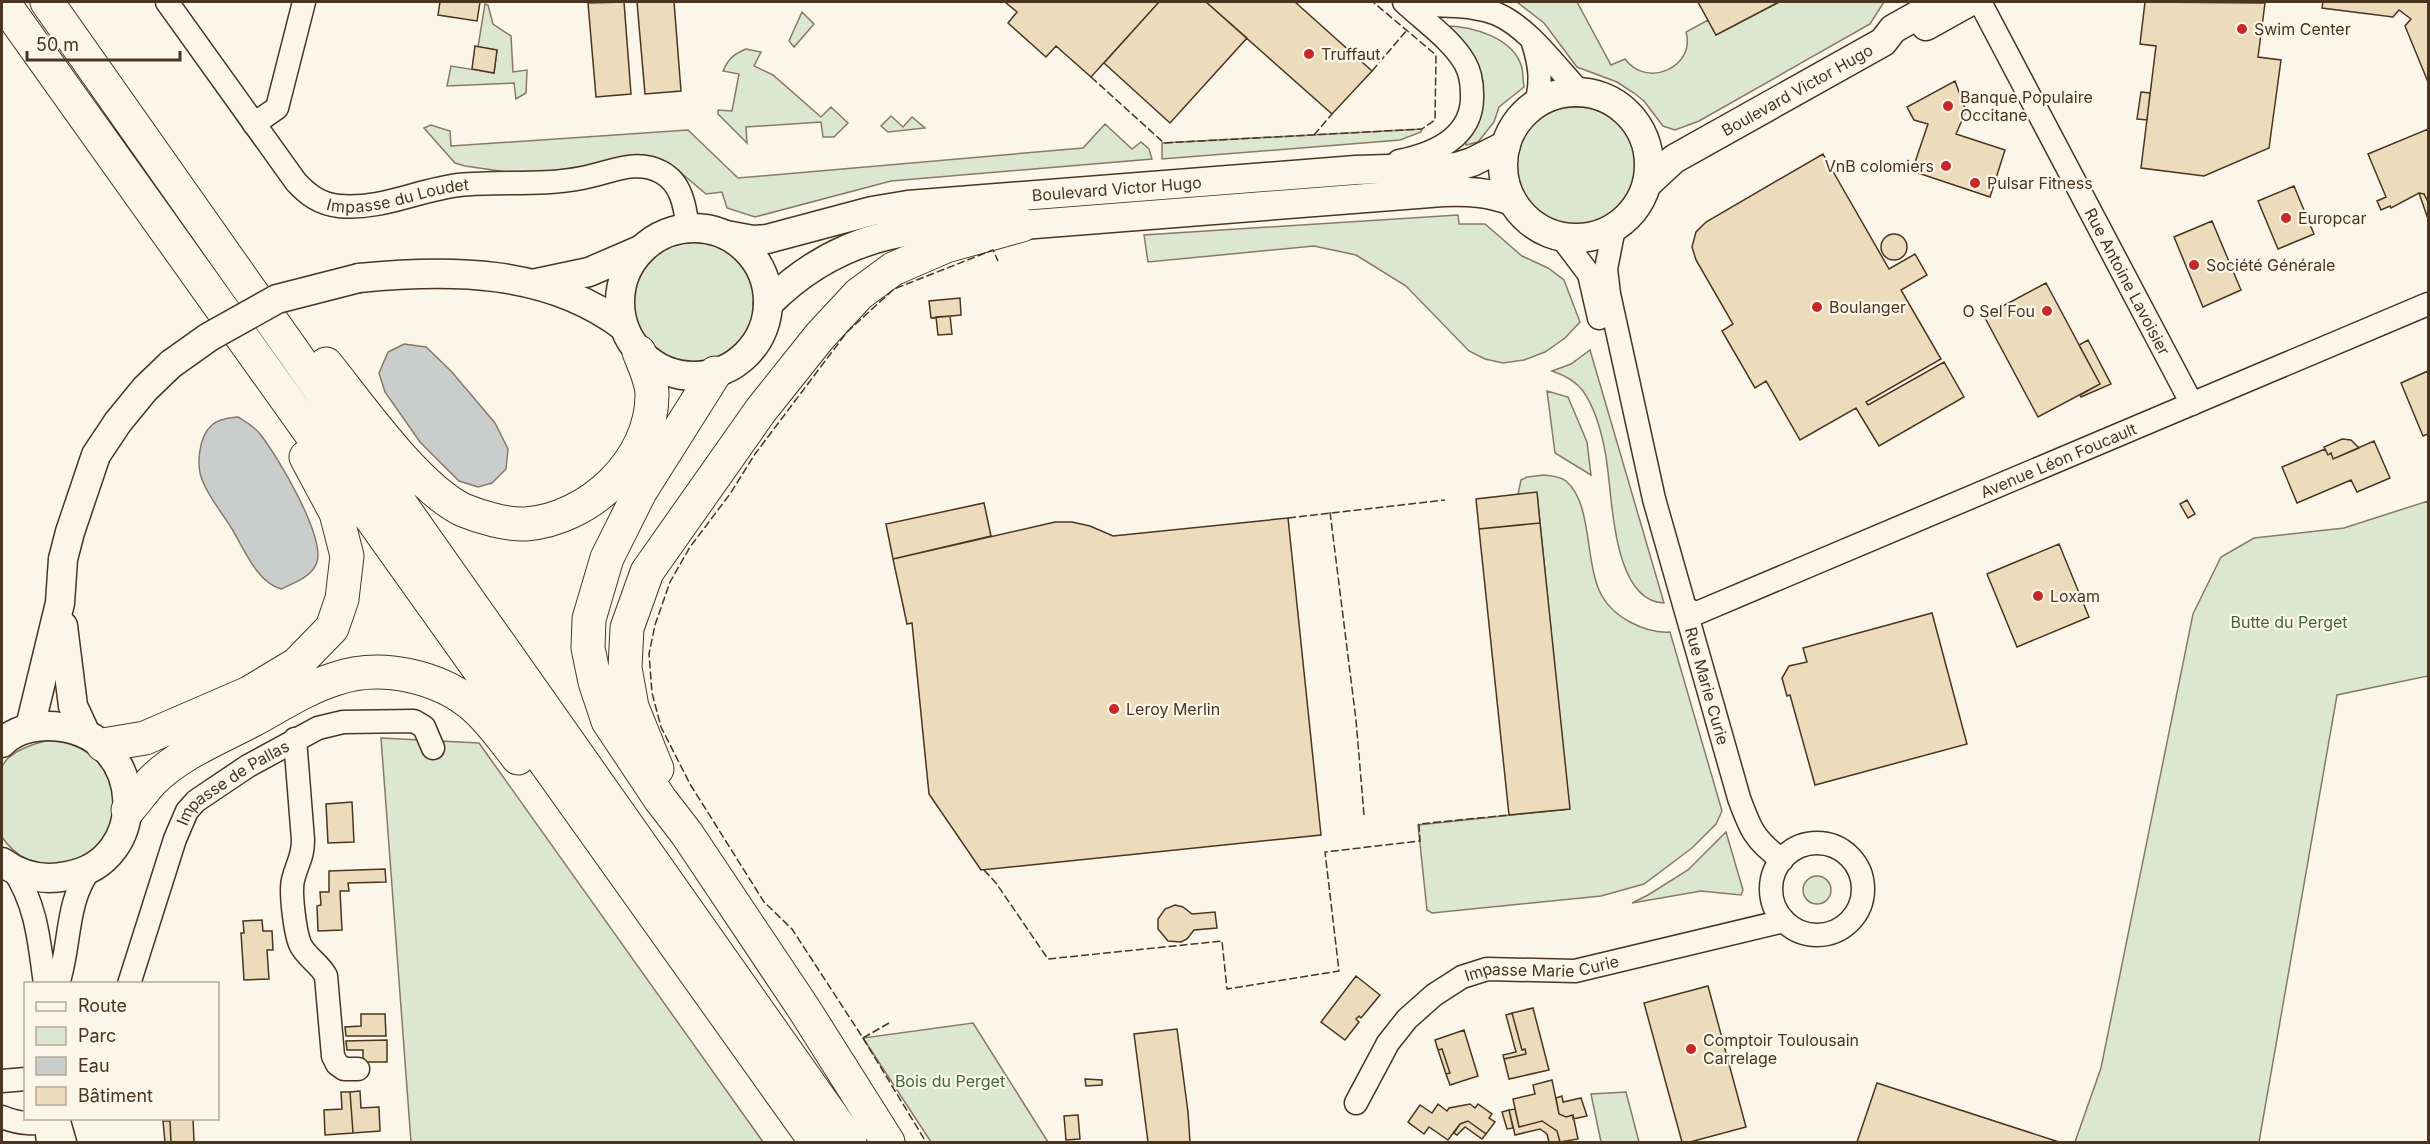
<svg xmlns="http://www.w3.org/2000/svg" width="2430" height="1144" font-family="Inter,sans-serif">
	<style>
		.green { fill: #dce7d0; stroke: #887966; stroke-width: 1.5 }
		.water { fill: #c9cecd; stroke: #887966; stroke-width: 1.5 }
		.building { fill: #ecdcbc; stroke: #4a3520; stroke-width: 1.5 }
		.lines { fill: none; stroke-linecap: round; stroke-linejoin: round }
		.minor-casing { stroke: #4a3520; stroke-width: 25 }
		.major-casing { stroke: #4a3520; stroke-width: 31 }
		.highway-casing { stroke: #4a3520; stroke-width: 35 }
		.minor { stroke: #fbf6e9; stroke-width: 22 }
		.major { stroke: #fbf6e9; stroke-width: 28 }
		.highway { stroke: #fbf6e9; stroke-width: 33 }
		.major-bridge-casing { stroke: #4a3520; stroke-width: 31; stroke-linecap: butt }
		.major-bridge { stroke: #fbf6e9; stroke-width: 28 }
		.fence { stroke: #4a3520; stroke-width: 1.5; stroke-dasharray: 8 3; stroke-linecap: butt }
		.poi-dot { fill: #c62828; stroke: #fbf6e9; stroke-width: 2 }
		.labels { text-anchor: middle; stroke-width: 4.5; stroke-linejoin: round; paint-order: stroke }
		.poi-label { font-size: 16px; fill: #4a3520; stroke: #fbf6e9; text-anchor: start }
		.street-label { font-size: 16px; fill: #4a3520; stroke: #fbf6e9 }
		.park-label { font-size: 16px; fill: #436837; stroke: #fbf6e9 }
	</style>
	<rect width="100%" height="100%" fill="#fbf6e9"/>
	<path class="green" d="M1517 2H1577L1611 65 1625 59C1647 89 1696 67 1686 32L1708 20 1716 35 1779 2H1884L1870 24 1699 121 1675 130 1663 126 1644 101 1634 93 1617 82 1577 67 1544 23Z
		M485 4 488 5 493 24 511 36 513 72 527 70 526 93 516 99 514 83 447 86 451 66 494 73 497 50 478 47Z
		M802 12 814 24 794 47 789 41Z
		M1444 26C1471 26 1514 37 1522 68 1523 74 1523 81 1524 87L1499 107 1494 122 1478 142 1466 145 1465 136 1480 111 1483 81 1474 57Z
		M746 49 761 52 754 66 773 75 821 117 831 107 848 123 834 137H823L821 122 746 127 747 143 718 114V110L732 111 739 74 723 71C728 59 734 54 746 49Z
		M1515 168a61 61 0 1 1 122 0a61 61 0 1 1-122 0Z
		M891 116 903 127 912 117 925 128 888 132 881 126Z
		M1105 124 1132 149 1141 142 1149 149 1152 159 891 181 755 217 727 208 722 192 706 194 674 167 651 157 574 170 507 172 465 166 455 163 424 128 431 125 450 131 451 146 688 130 738 178 1083 148Z
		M1422 129 1421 132 1400 140 1162 159V143Z
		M1458 215 1459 224H1485L1522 256 1548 268 1564 280 1580 322 1565 338 1545 352 1524 360 1503 363 1485 359 1469 351 1406 286 1356 255 1314 246 1148 262 1144 235Z
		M634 302a60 60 0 1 1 120 0a60 60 0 1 1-120 0Z
		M1590 350 1664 603C1610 601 1613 489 1605 451 1601 430 1595 408 1583 391 1575 380 1564 375 1552 371L1571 364Z
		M1547 391 1568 397 1587 442 1591 475 1555 453Z
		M1544 475C1552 476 1560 476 1566 481 1592 503 1585 559 1599 590 1605 604 1617 615 1630 622 1643 629 1655 633 1670 632L1722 811 1716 824 1692 848 1644 884 1601 896 1432 913 1427 910 1418 825 1569 809 1537 493 1518 494 1521 480 1527 477Z
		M2428 501V676L2337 695 2259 1142H2075L2101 1068 2193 614 2221 557 2254 538 2344 528Z
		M381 738 479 743 763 1142H411Z
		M45 741C129 739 139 854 56 864 34 867 14 855 2 837 2 825 0 776 2 767 8 752 30 745 45 741Z
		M1726 832 1743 890 1741 895 1701 891 1632 903 1648 895 1688 870Z
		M1803 890a14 14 0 1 1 28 0a14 14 0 1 1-28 0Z
		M973 1023 1048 1142H931L863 1038Z
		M1626 1092 1639 1142H1601L1591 1094Z"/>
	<path class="water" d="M404 344 426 347 451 371 495 423 508 449 506 469 492 483 478 487 459 481 420 442 385 392 379 373 388 352Z
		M238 417C246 422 254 426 260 434 277 455 325 536 317 562 312 577 294 583 281 589 257 582 244 549 232 529 223 514 210 499 203 482 196 467 198 437 212 425 219 419 229 418 238 417Z"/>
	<path class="building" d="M440 2H480L477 21 438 15Z
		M624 2 631 94 596 97 588 3Z
		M637 2H674L681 91 645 94Z
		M1005 2H1159L1091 77 1056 46 1046 57 1008 23 1017 12Z
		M1159 2H1206L1247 38 1170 123 1104 63Z
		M1206 2H1295L1372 71 1332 114Z
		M1698 2H1779L1716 35Z
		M2145 2 2265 3 2258 57 2281 60 2269 148 2204 176 2141 168 2156 46 2140 44Z
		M2323 2H2428V82L2405 26 2411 19 2399 10 2393 17 2322 8Z
		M475 46 497 50 494 73 472 69Z
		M1955 81 1966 111 1956 134 2005 150 1990 197 1912 171 1928 124 1914 120 1907 107Z
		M2141 92 2150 93 2147 120 2137 119Z
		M2428 129V202L2424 194 2419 193 2391 208 2390 206 2381 210 2377 201 2386 197 2368 154Z
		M1823 154 1889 269 1915 254 1927 275 1901 290 1941 359 1866 402 1868 405 1944 362 1964 397 1879 446 1856 408 1800 440 1766 381 1755 388 1722 331 1733 324 1696 260 1692 247 1696 232 1706 222Z
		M2294 186 2314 234 2278 249 2258 201Z
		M2419 193 2424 194 2428 202V219Z
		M2212 221 2241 290 2203 307 2174 237Z
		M1881 247a13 13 0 1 1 26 0a13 13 0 1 1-26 0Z
		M2046 283 2100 384 2038 417 1984 316Z
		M960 298 961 315 931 318 929 301Z
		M950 316 952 334 938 335 936 317Z
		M2088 340 2111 384 2081 397 2080 395 2100 384 2079 345Z
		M2428 371V434L2423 436 2401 383Z
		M2342 439 2351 440 2359 448 2333 459 2331 453 2328 455 2324 447Z
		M2374 441 2390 478 2357 492 2351 480 2297 503 2282 467 2325 449 2328 455 2331 453 2333 459Z
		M1537 492 1540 523 1479 529 1476 499Z
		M2187 500 2195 514 2188 518 2180 504Z
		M984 503 991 536 893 559 886 524Z
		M1288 518 1321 835 981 870 929 794 912 623 907 624 893 559 1055 522H1072L1090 526 1113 536Z
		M1540 523 1570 809 1509 815 1479 529Z
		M2059 544 2089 617 2017 647 1987 574Z
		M1932 613 1967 744 1815 785 1790 695 1787 696 1782 678 1789 666 1807 662 1803 648Z
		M352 802 354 842 328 843 326 804Z
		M385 869 386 882 348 883 349 891H340L342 930 318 931 317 906 321 905 320 892H329V871Z
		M1175 905 1183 907 1192 914 1215 912 1217 928 1194 930 1187 939 1181 942 1168 941 1158 929V919L1165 909Z
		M262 920 263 931H272L273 950H267L269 979 244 980 241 933H244L243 921Z
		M1356 976 1380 995 1361 1018 1359 1016 1356 1019 1359 1022 1345 1040 1321 1022Z
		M1708 986 1746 1127 1690 1142H1682L1644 1003Z
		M1533 1008 1549 1070 1509 1079 1504 1059 1526 1054 1525 1049 1522 1050 1512 1013Z
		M1512 1013 1522 1050 1525 1049 1526 1054 1504 1059 1503 1055 1516 1052 1506 1015Z
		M361 1014H385L386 1036H346L345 1027 361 1026Z
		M1177 1029 1188 1112 1190 1142H1148L1134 1034Z
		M1464 1030 1478 1076 1450 1085 1446 1074 1450 1073 1442 1049 1438 1050 1435 1040Z
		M387 1040V1062H363V1050H347L346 1041Z
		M1442 1049 1450 1073 1446 1074 1438 1050Z
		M1085 1079 1102 1080V1085L1086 1086Z
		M1552 1080 1559 1114 1566 1117 1573 1115 1578 1139 1560 1142 1557 1131 1542 1121 1519 1127 1513 1099 1535 1094 1533 1085Z
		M1877 1083 2059 1142H1857Z
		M360 1091 361 1108 379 1107 380 1131 353 1133 350 1092Z
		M341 1092H350L353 1133 325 1135 324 1110 342 1109Z
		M1562 1096 1563 1102 1581 1098 1587 1116 1573 1119V1115L1566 1117 1559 1114 1556 1098Z
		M1438 1104 1447 1111 1449 1108 1470 1104 1475 1108 1478 1104 1492 1114 1489 1118 1495 1122 1486 1134 1468 1121 1460 1124 1448 1140 1429 1127 1424 1134 1408 1122 1420 1105 1432 1113Z
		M1515 1109 1519 1127 1542 1121 1557 1131 1560 1142H1549L1547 1134 1540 1129 1515 1135 1509 1110Z
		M1509 1110 1513 1128 1507 1129 1502 1112Z
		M1078 1115 1080 1139 1066 1140 1064 1116Z
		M163 1118H193L194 1142H171L170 1121H163Z
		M163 1121H170L171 1142H165Z
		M1468 1121 1486 1134 1482 1139 1465 1127 1457 1135 1454 1133 1460 1124Z"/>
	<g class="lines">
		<g class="minor-casing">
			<g id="minor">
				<path id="s1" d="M167 2 296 182C308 195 320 204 339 206 381 210 418 190 459 185 500 181 542 186 582 178 610 173 635 158 661 172 682 183 685 207 688 228"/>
				<path d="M1415 2C1435 8 1455 4 1474 8 1482 9 1490 11 1497 14 1529 28 1556 67 1580 92"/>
				<path id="s2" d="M1980 2 2192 404"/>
				<path d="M1533 43C1540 65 1542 81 1536 104"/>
				<path d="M254 124 277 108 304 2"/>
				<path d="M1399 161C1434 154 1474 137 1472 94 1472 84 1470 72 1465 63 1451 39 1424 21 1404 2"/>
				<path id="s3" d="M1614 228 1606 269 1609 294 1654 499 1739 798C1750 828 1754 840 1782 860"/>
				<path d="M1561 237 1589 274 1599 318"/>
				<path id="s4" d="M1686 609 1697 613 2428 304"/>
				<path d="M295 739 303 840C303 858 297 863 293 880 290 892 295 932 300 944 305 956 320 964 326 976L333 1056 337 1064 344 1069H358"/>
				<circle cx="1817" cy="889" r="46"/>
				<path d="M13 869C37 906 39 941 45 984"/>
				<path d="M58 984C71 945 65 903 90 869"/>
				<path id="s5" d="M129 984 175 839 187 811 196 801 248 766 318 728 343 722 414 721 424 727 433 748"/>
				<path d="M2 1081 26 1079"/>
				<path id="s6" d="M1356 1103 1388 1043 1407 1019 1434 995 1462 977 1487 969 1575 971 1784 921"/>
				<path d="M2 1117C17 1123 38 1127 53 1118"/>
				<path d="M45 1118 48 1142"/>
				<path d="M58 1118 65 1142"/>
			</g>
		</g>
		<g class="major-casing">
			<g id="major">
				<path d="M1926 26 1969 2"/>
				<circle cx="1576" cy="165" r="73"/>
				<path id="s7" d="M1647 184 1674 159 1883 42 1893 29 1941 2"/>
				<circle cx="694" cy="302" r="74"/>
				<path id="s8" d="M726 235 753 240 767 239 872 211 908 205 1356 170 1456 167 1472 162 1506 145"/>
				<path d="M359 278C450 269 547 269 623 326"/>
				<path d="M537 283 589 272 640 250"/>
				<path d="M768 304C842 229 923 224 1022 225L1443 192C1468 191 1488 192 1512 201"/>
				<path d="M63 626 73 706 85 732"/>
				<path d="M30 727 60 603 63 559 70 532 96 455 118 422 145 389 171 364"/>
				<path d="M2 743C16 728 41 724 61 727 146 738 151 862 67 876 43 881 21 876 2 862"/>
			</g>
		</g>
		<g class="highway-casing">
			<path id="highway" d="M3 2 816 1142
				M47 2 850 1142
				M326 364C360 406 416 487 463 510 480 517 507 525 526 524 589 519 652 461 652 395 652 381 644 365 639 352
				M715 373 640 492 607 558 589 619 588 648 595 682 608 721 660 799 687 834 804 1009 888 1142
				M103 745 145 738 249 693 297 664 332 628 342 599 347 556 336 513 306 457
				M657 769 632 707 625 668 627 628 647 572 761 410 820 336 859 294 893 269 946 246 1022 225
				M128 810C136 801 143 791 151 782 178 754 219 738 253 720 279 706 306 688 335 679 380 663 441 676 477 709 492 723 505 741 518 758"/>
		</g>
		<use href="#minor" class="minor"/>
		<use href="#major" class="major"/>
		<use href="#highway" class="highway"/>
		<g class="major-bridge-casing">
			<path id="major-bridge" d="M171 364 209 337 277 299 359 278"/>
		</g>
		<use href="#major-bridge" class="major-bridge"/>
		<path class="fence" d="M1372 71 1407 30
			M1091 77 1164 143 1422 129 1435 120 1436 55 1373 2
			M1314 135 1332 114
			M1330 512 1356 720 1364 815
			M1288 518 1445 500
			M984 870 996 883 1048 959 1222 941 1227 989 1339 971 1325 852 1420 841 1419 824 1509 815
			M889 1023 863 1038 792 929 764 902 690 784 661 727 652 693 649 654 655 625 670 582 690 547 730 494 755 454 847 332 894 289 993 250 998 261
			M863 1038 926 1142"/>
	</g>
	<g class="poi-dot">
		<circle cx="2242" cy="29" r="6"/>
		<circle cx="1309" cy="54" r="6"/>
		<circle cx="1948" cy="106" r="6"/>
		<circle cx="1946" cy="166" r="6"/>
		<circle cx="1975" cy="183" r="6"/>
		<circle cx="2286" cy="218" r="6"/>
		<circle cx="2194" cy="265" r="6"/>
		<circle cx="1817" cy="307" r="6"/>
		<circle cx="2047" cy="311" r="6"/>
		<circle cx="2038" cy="596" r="6"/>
		<circle cx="1114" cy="709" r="6"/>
		<circle cx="1691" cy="1049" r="6"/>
	</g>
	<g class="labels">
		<g class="poi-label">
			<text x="2254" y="35">Swim Center</text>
			<text x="1321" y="60">Truffaut</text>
			<text x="1960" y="103">Banque Populaire<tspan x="1960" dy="18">Occitane</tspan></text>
			<text x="1934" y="172" text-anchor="end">VnB colomiers</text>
			<text x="1987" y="189">Pulsar Fitness</text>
			<text x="2298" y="224">Europcar</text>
			<text x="2206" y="271">Société Générale</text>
			<text x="1829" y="313">Boulanger</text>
			<text x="2035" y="317" text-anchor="end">O Sel Fou</text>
			<text x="2050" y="602">Loxam</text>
			<text x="1126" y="715">Leroy Merlin</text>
			<text x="1703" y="1046">Comptoir Toulousain<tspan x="1703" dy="18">Carrelage</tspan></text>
		</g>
		<g class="street-label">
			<text dy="6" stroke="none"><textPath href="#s7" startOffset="178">Boulevard Victor Hugo</textPath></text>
			<text dy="6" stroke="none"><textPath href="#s8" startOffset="396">Boulevard Victor Hugo</textPath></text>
			<text dy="6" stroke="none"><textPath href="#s1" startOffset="332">Impasse du Loudet</textPath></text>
			<text dy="6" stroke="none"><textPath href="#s2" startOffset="316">Rue Antoine Lavoisier</textPath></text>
			<text dy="6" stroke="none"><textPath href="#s4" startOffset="404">Avenue Léon Foucault</textPath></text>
			<text dy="6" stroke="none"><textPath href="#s3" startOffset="471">Rue Marie Curie</textPath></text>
			<text dy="6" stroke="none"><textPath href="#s5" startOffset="236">Impasse de Pallas</textPath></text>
			<text dy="6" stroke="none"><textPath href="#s6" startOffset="249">Impasse Marie Curie</textPath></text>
		</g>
		<g class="park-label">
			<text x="2289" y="628">Butte du Perget</text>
			<text x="950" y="1087">Bois du Perget</text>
		</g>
	</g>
	<rect width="2430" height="1144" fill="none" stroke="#4a3520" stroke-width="6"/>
	<rect x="24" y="982" width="195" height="138" fill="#fbf6e9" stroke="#b4a999" stroke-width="1.5"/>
	<rect x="36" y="1002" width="30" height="9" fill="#fbf6e9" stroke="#b4a999" stroke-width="1.5"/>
	<text x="78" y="1012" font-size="18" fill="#4a3520">Route</text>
	<rect x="36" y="1027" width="30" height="18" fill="#dce7d0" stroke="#b4a999" stroke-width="1.5"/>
	<text x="78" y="1042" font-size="18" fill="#4a3520">Parc</text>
	<rect x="36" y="1057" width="30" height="18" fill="#c9cecd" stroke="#b4a999" stroke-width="1.5"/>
	<text x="78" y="1072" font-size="18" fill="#4a3520">Eau</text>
	<rect x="36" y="1087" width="30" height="18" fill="#ecdcbc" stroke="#b4a999" stroke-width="1.5"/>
	<text x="78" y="1102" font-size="18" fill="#4a3520">Bâtiment</text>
	<path d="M27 51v9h153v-9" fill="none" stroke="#4a3520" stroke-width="3"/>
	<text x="36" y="51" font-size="18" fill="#4a3520" stroke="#fbf6e9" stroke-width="4.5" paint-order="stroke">50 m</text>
</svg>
